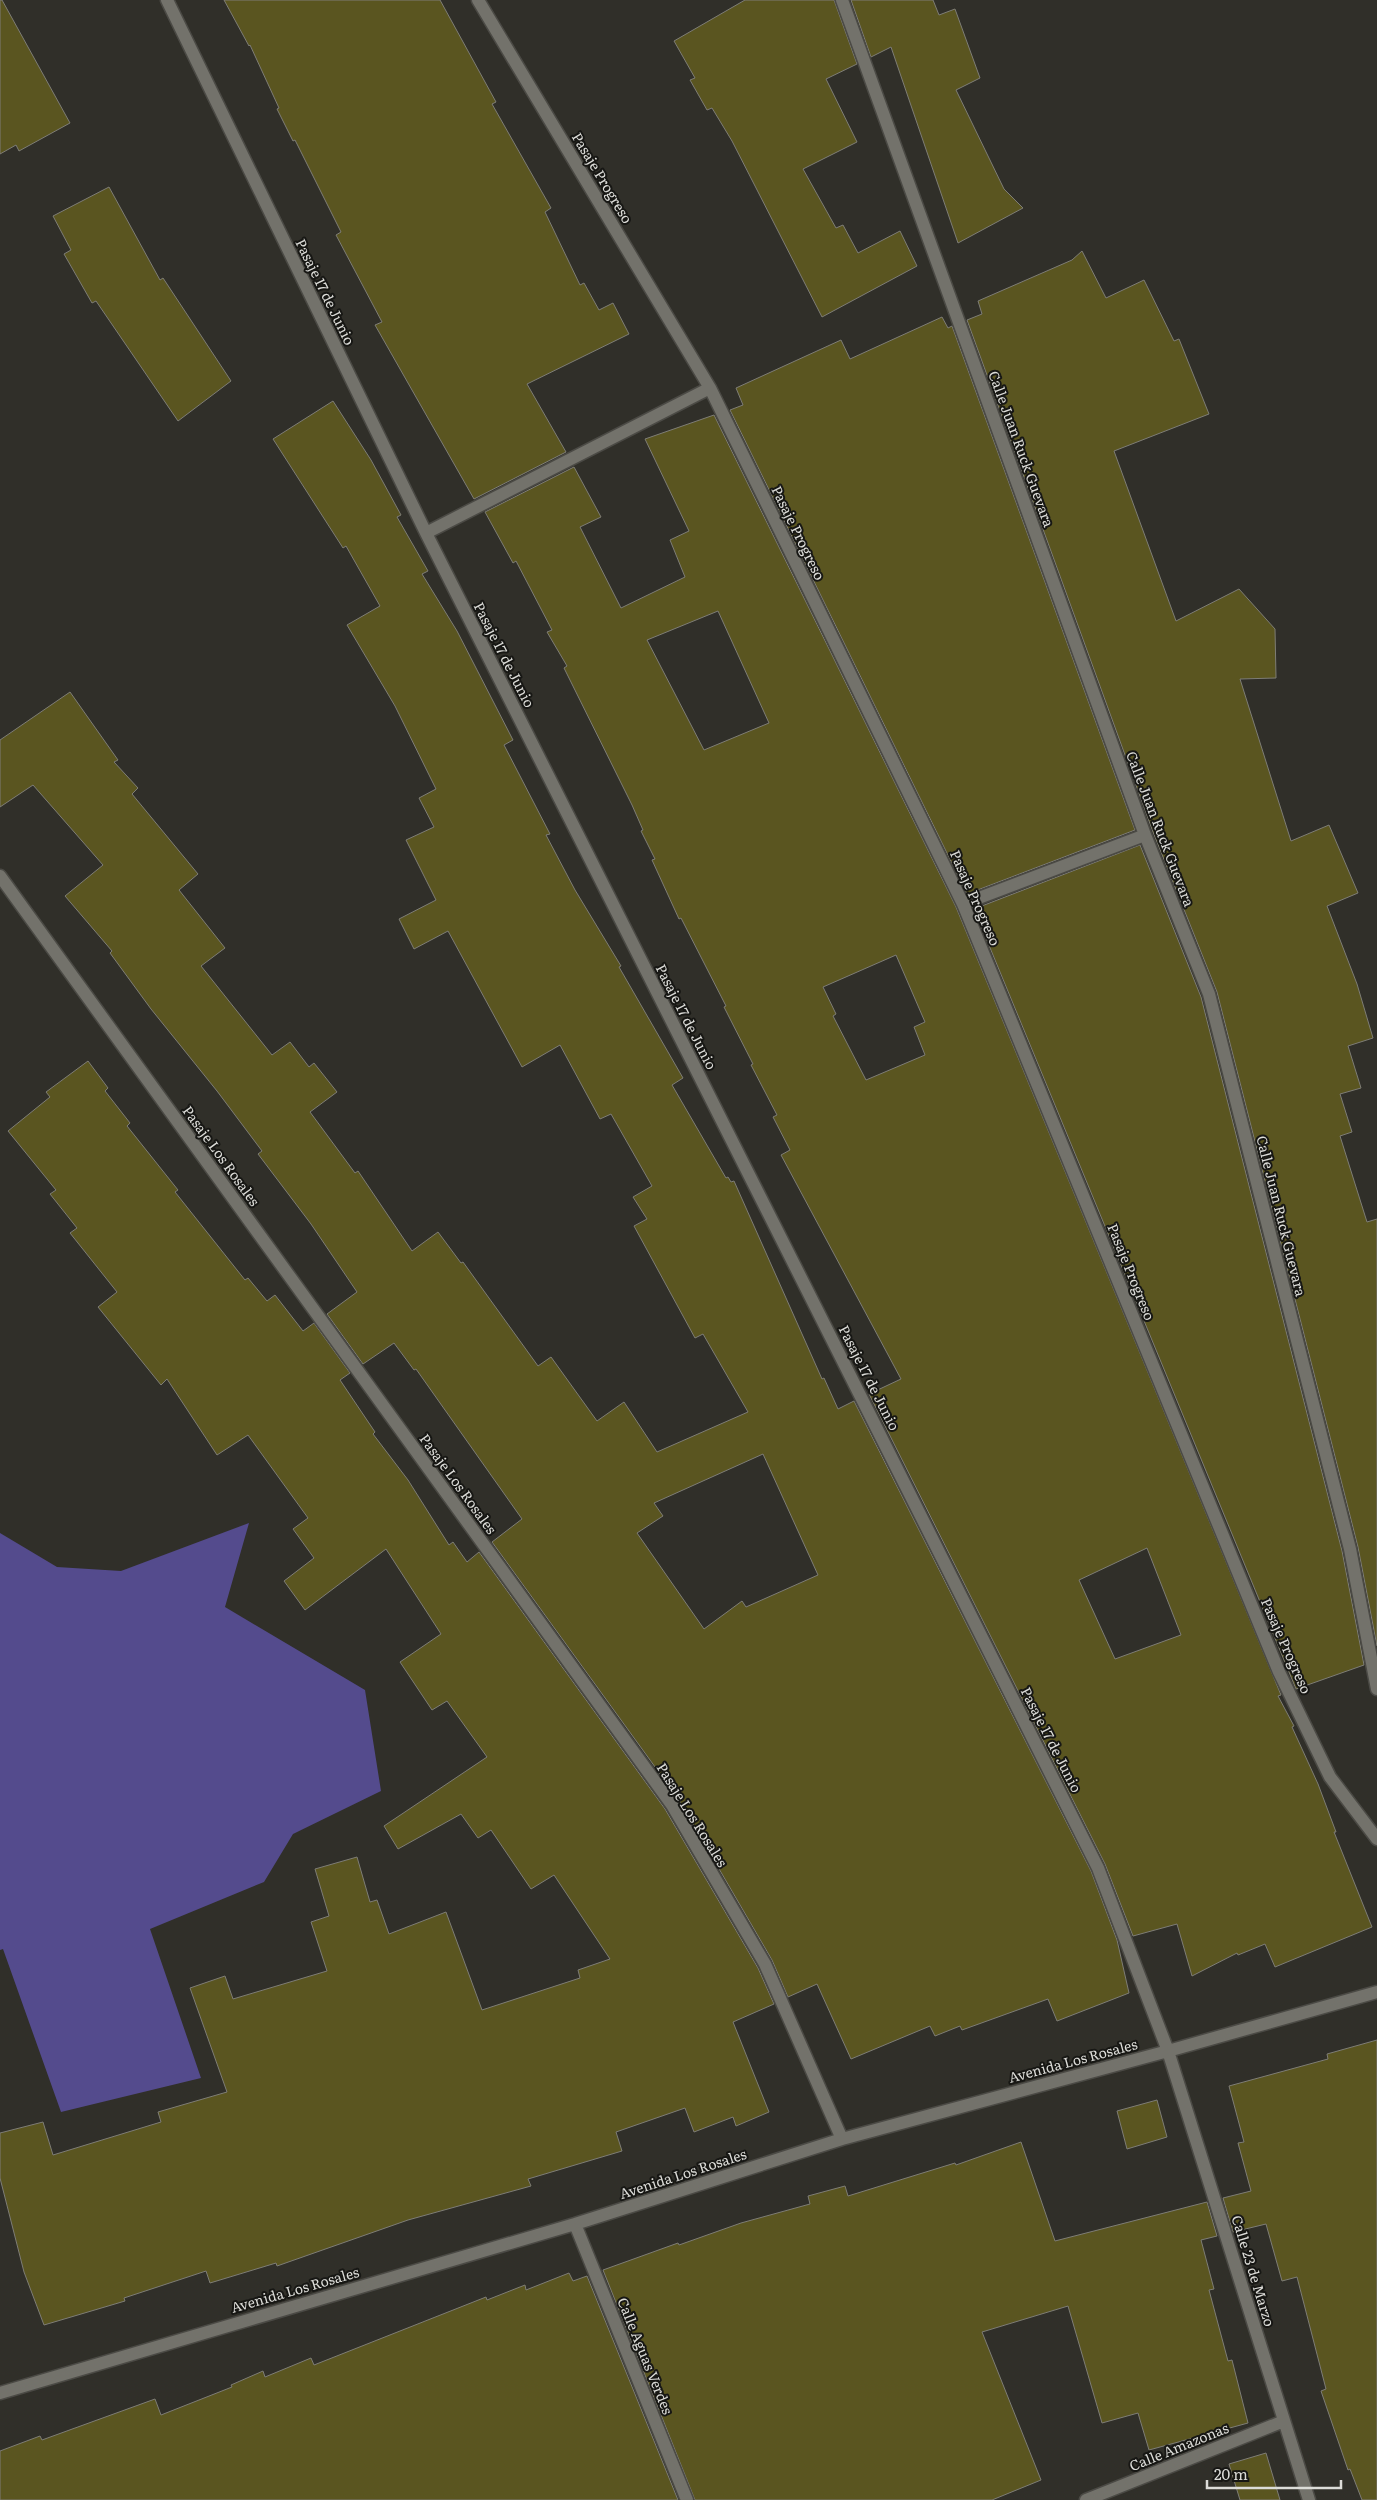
<svg xmlns="http://www.w3.org/2000/svg" width="1377" height="2500" font-family="Literata,serif">
	<style>
		.green { fill: #544b8d }
		.building { fill: #5a5520; stroke: #7e7d76; fill-rule: evenodd }
		.lines { fill: none; stroke-linecap: round; stroke-linejoin: round }
		.minor-casing { stroke: #4b4a45; stroke-width: 15 }
		.minor { stroke: #73726b; stroke-width: 12 }
		.labels { text-anchor: middle; stroke-width: 4; stroke-linejoin: round; paint-order: stroke }
		.street-label { font-size: 14px; fill: #dcdcd8; stroke: #171714 }
	</style>
	<rect width="100%" height="100%" fill="#302f29"/>
	<path class="green" d="M249 1523 225 1607 365 1690 381 1791 293 1834 264 1882 150 1929 201 2078 61 2112 3 1949 0 1950V1533L57 1567 121 1571Z"/>
	<path class="building" d="M0 0H2L70 123 19 151 16 145 0 154Z
		M224 0H440L496 102 492 104 551 208 545 212 580 285 584 283 599 310 613 303 629 334 527 384 566 452 474 499 375 325 382 322 336 235 341 232 295 140 293 141 277 109 279 108 250 45 249 46Z
		M745 0H834L857 64 826 79 857 142 803 169 836 228 843 225 858 253 900 231 917 266 822 317 732 141 712 108 707 110 690 80 695 78 674 41Z
		M851 0H933L939 15 955 9 980 78 956 90 1004 189 1023 208 958 243 891 47 871 57Z
		M109 187 160 280 163 278 231 381 178 421 96 301 92 303 64 254 71 250 53 216Z
		M1082 251 1106 298 1144 280 1174 341 1179 339 1209 414 1114 451 1176 621 1239 589 1275 629 1276 678 1240 679 1291 841 1329 825 1358 893 1327 906 1357 984 1373 1038 1348 1046 1361 1088 1340 1094 1352 1132 1340 1136 1367 1222 1377 1219V1646L1358 1547 1217 992 1153 832 967 320 982 314 978 301 1072 260Z
		M942 317 948 328 952 326 1135 830 967 894 730 410 743 405 736 388 841 340 850 359Z
		M333 401 371 460 401 515 397 517 428 571 422 574 457 631 513 740 504 745 550 834 546 835 575 890 621 966 619 967 683 1078 672 1085 726 1178 728 1177 731 1182 734 1181 822 1379 824 1378 838 1409 854 1401 1091 1871 1117 1940 1129 1993 1057 2021 1048 1999 962 2030 960 2026 935 2036 930 2026 851 2059 817 1984 788 1997 772 1960 679 1800 492 1542 522 1519 416 1369 414 1370 394 1343 363 1364 327 1314 357 1292 311 1224 258 1154 262 1151 217 1091 151 1009 110 953 112 951 65 896 103 865 33 785 0 807V740L70 692 118 760 114 762 138 788 132 794 198 874 179 890 225 948 201 966 272 1055 290 1042 309 1067 314 1063 337 1092 310 1112 355 1173 358 1171 412 1251 438 1232 461 1263 463 1262 538 1366 551 1357 597 1421 624 1402 657 1452 748 1412 703 1334 695 1338 634 1226 647 1219 633 1197 652 1186 611 1114 600 1119 560 1045 522 1067 448 931 414 949 399 919 436 900 406 840 434 827 419 798 436 789 395 706 347 625 380 606 346 546 343 548 273 439ZM763 1454 818 1575 746 1607 742 1601 704 1629 637 1533 663 1516 654 1503Z
		M714 415 956 907 1281 1695 1278 1696 1294 1726 1292 1727 1318 1784 1336 1832H1334L1372 1927 1275 1967 1265 1944 1238 1955 1237 1953 1192 1976 1177 1924 1133 1936 1105 1864 869 1394 901 1379 781 1155 790 1150 773 1117 777 1115 751 1065 753 1064 724 1007 726 1006 681 918 679 919 652 860 655 859 641 831 643 830 632 805 564 668 567 666 547 632 552 630 516 561 513 563 485 512 574 467 601 517 580 527 621 608 685 577 670 540 689 531 645 439ZM718 611 769 723 704 750 647 640ZM896 955 925 1022 914 1027 925 1055 866 1080 833 1016 836 1014 823 987ZM1147 1548 1181 1635 1115 1659 1079 1580Z
		M1140 845 1201 997 1342 1551 1364 1665 1296 1689 974 909Z
		M88 1061 108 1088 105 1091 130 1123 127 1126 178 1190 175 1192 245 1280 248 1278 267 1301 275 1295 303 1331 314 1323 350 1373 340 1380 375 1432 373 1434 408 1480 449 1545 453 1542 467 1562 479 1552 665 1809 758 1968 774 2004 733 2022 769 2112 736 2126 733 2117 694 2132 685 2108 616 2132 622 2151 528 2179 531 2186 408 2220 277 2266 276 2263 210 2283 206 2271 124 2298 125 2301 44 2325 24 2272 0 2178V2133L43 2122 53 2155 161 2122 158 2112 227 2092 190 1988 225 1976 233 1999 327 1971 311 1922 329 1916 315 1869 357 1857 370 1902 377 1900 389 1934 446 1912 482 2010 580 1978 578 1970 610 1959 554 1875 531 1889 491 1830 478 1838 461 1814 398 1849 384 1826 487 1757 447 1701 432 1710 400 1662 441 1634 386 1549 305 1610 284 1581 314 1558 293 1529 308 1518 248 1435 217 1455 167 1379 161 1385 98 1307 117 1292 70 1233 77 1228 50 1194 56 1190 8 1131 50 1097 46 1092Z
		M1377 2040V2500H1362L1350 2469 1348 2470 1321 2391 1326 2389 1297 2277 1282 2281 1266 2224 1233 2232 1223 2198 1251 2191 1238 2143 1244 2142 1229 2086 1328 2059 1327 2054Z
		M1157 2100 1167 2137 1127 2149 1117 2111Z
		M1021 2142 1055 2241 1207 2202 1217 2236 1201 2240 1214 2289 1209 2290 1228 2361 1232 2360 1248 2423 1149 2450 1138 2413 1102 2423 1068 2306 982 2332 1041 2480 992 2500H695L603 2270 678 2243 679 2245 741 2223 810 2204 808 2196 845 2186 848 2196 955 2163 956 2165Z
		M569 2273 573 2281 587 2276 678 2500H0V2451L40 2436 42 2440 155 2399 161 2415 232 2387 231 2385 263 2371 265 2377 311 2358 314 2365 486 2297 487 2300 525 2285 526 2290Z
		M1266 2453 1280 2500H1240L1229 2464Z"/>
	<g class="lines">
		<g class="minor-casing">
			<path id="minor" d="M167 0 426 533 1098 1868 1168 2051 1309 2500
				M478 0 710 388 963 904 1279 1672 1330 1777 1377 1839
				M842 0 1145 835 1209 994 1350 1549 1377 1689
				M426 533 710 388
				M0 876 672 1805 765 1964 842 2139
				M963 904 1145 835
				M575 2224 687 2500
				M0 2393 575 2224 842 2139 1168 2051 1377 1992
				M1086 2500 1284 2421"/>
		</g>
		<use href="#minor" class="minor"/>
	</g>
	<g class="labels">
		<g class="street-label">
			<text transform="translate(602 178) rotate(59)" y="5">Pasaje Progreso</text>
			<text transform="translate(325 292) rotate(64)" y="5">Pasaje 17 de Junio</text>
			<text transform="translate(1021 449) rotate(70)" y="5">Calle Juan Ruck Guevara</text>
			<text transform="translate(798 533) rotate(64)" y="5">Pasaje Progreso</text>
			<text transform="translate(504 655) rotate(63)" y="5">Pasaje 17 de Junio</text>
			<text transform="translate(1160 829) rotate(69)" y="5">Calle Juan Ruck Guevara</text>
			<text transform="translate(975 898) rotate(66)" y="5">Pasaje Progreso</text>
			<text transform="translate(686 1017) rotate(63)" y="5">Pasaje 17 de Junio</text>
			<text transform="translate(221 1156) rotate(54)" y="5">Pasaje Los Rosales</text>
			<text transform="translate(1281 1216) rotate(76)" y="5">Calle Juan Ruck Guevara</text>
			<text transform="translate(1131 1272) rotate(68)" y="5">Pasaje Progreso</text>
			<text transform="translate(869 1378) rotate(63)" y="5">Pasaje 17 de Junio</text>
			<text transform="translate(458 1484) rotate(54)" y="5">Pasaje Los Rosales</text>
			<text transform="translate(1286 1646) rotate(66)" y="5">Pasaje Progreso</text>
			<text transform="translate(1051 1740) rotate(63)" y="5">Pasaje 17 de Junio</text>
			<text transform="translate(692 1815) rotate(58)" y="5">Pasaje Los Rosales</text>
			<text transform="translate(1073 2061) rotate(-15)" y="5">Avenida Los Rosales</text>
			<text transform="translate(683 2174) rotate(-18)" y="5">Avenida Los Rosales</text>
			<text transform="translate(1253 2271) rotate(73)" y="5">Calle 23 de Marzo</text>
			<text transform="translate(295 2290) rotate(-16)" y="5">Avenida Los Rosales</text>
			<text transform="translate(645 2356) rotate(68)" y="5">Calle Aguas Verdes</text>
			<text transform="translate(1179 2447) rotate(-22)" y="5">Calle Amazonas</text>
		</g>
	</g>
	<path d="M1207 2480v8h134v-8" fill="none" stroke="#dcdcd8" stroke-width="2.5"/>
	<text x="1214" y="2480" font-size="15" fill="#dcdcd8" stroke="#171714" stroke-width="4" paint-order="stroke">20 m</text>
</svg>
